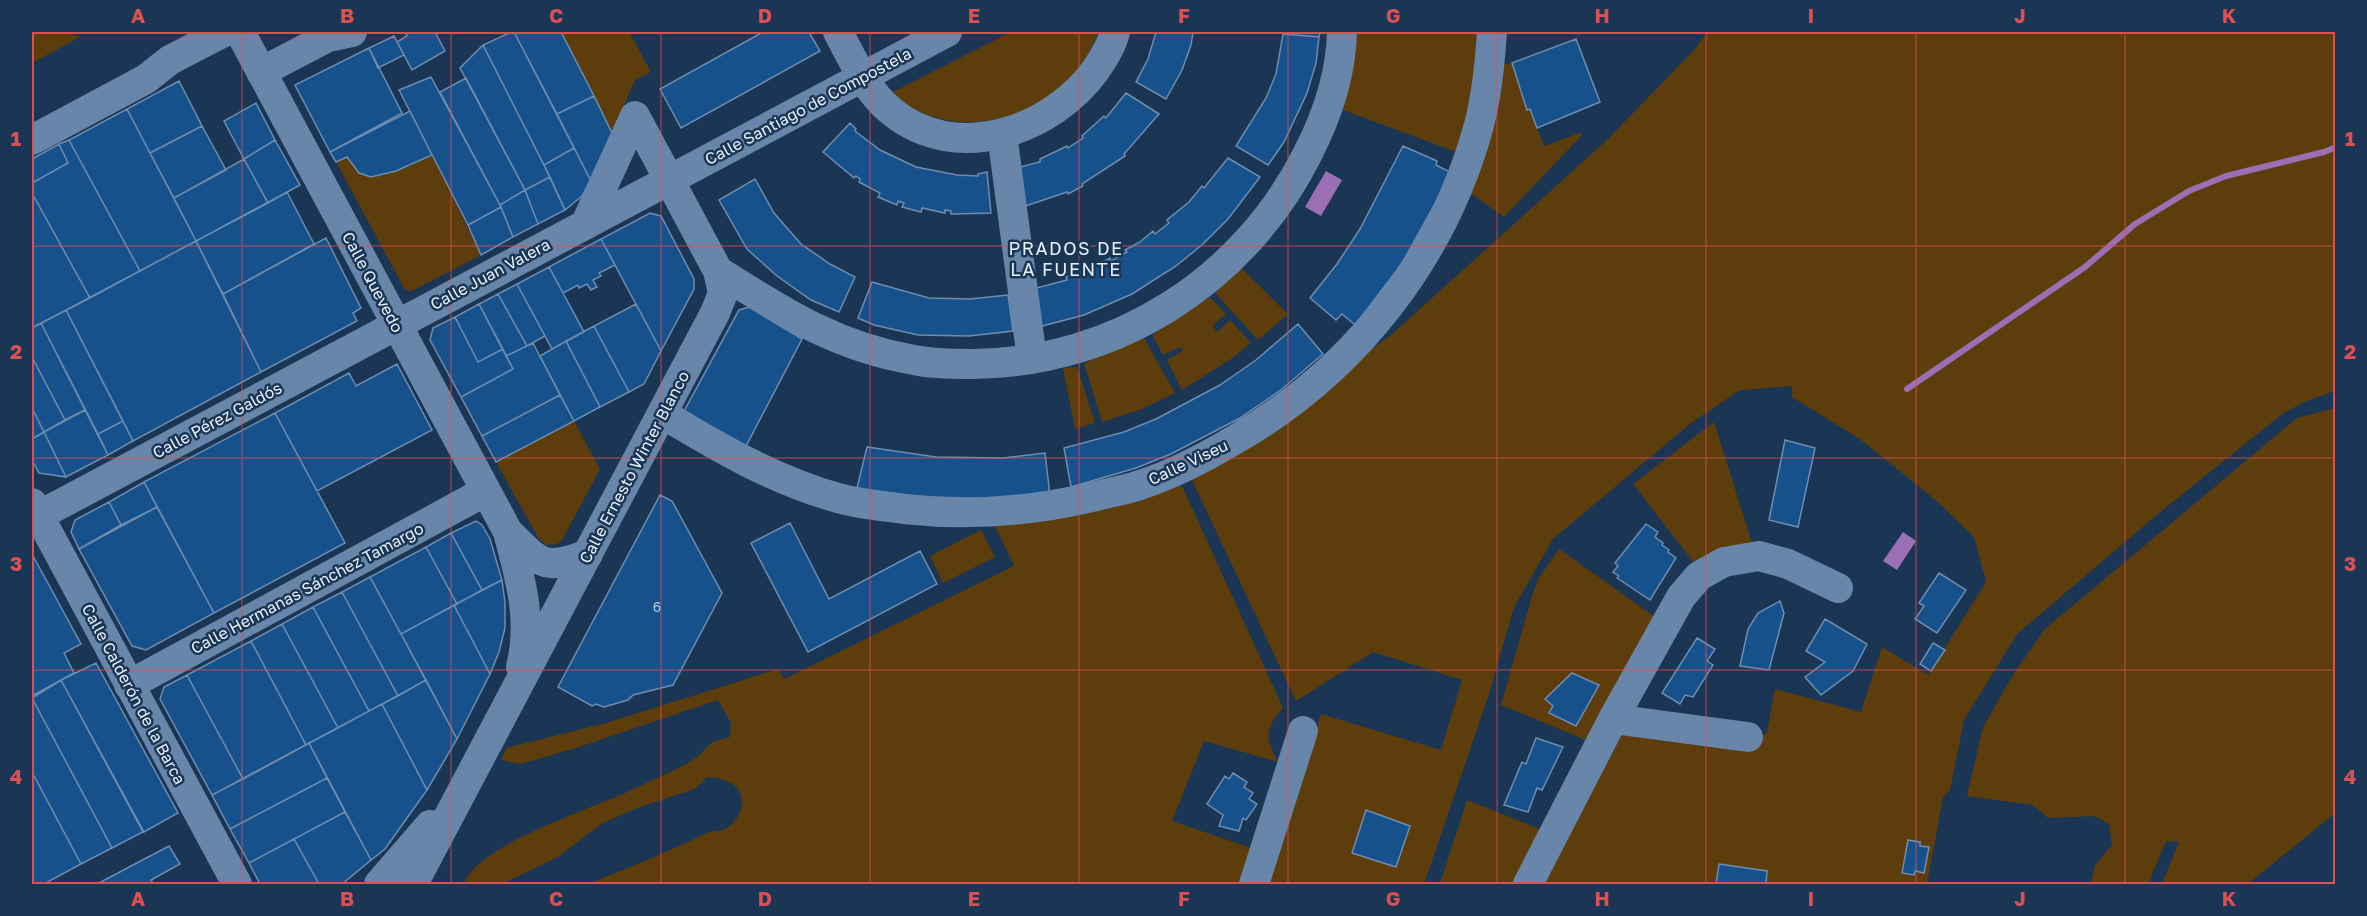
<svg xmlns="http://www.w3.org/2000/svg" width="2367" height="916" font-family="'Golos Text',sans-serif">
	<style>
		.green { fill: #5d3d0b }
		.water { fill: #9a6fb4 }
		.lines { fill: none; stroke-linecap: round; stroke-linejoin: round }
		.stream { stroke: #9a6fb4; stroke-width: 6 }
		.building { fill: #17518c; stroke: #6e8db0; stroke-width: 1.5 }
		.minor { stroke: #6886a9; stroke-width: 30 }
		.grid { fill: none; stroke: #da5053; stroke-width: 1.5; stroke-opacity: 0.55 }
		.labels { text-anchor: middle; stroke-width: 5; stroke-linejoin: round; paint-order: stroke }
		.number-label { font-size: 14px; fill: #b4cae1 }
		.street-label { font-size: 16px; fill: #e8f2fd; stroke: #1a3654 }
		.neighbourhood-label { font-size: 18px; letter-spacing: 1.5px; fill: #e8f2fd; stroke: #1a3654 }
		.neatline { fill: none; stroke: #da5053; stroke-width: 2 }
		.grid-label { font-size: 20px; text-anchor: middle; font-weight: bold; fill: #da5053 }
	</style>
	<rect width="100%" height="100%" fill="#1a3654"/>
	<path class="green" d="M32 32H66L80 37 32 63Z
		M561 32H629L651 72 635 80 612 133Z
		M1011 32H1098C1070 114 958 153 891 93Z
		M1358 32H1482L1481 52 1459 153 1343 110Z
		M1708 32H2335V391L2306 401 2282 414 2159 513 2017 634 1964 720 1950 790 1943 797 1927 884H1543L1623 733 1753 744 1767 732 1775 689 1861 712 1882 647 1928 675 1986 582 1974 537 1938 502 1860 439 1792 397V386L1740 390 1691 423 1553 539 1514 607 1490 691 1424 884H1269L1321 714 1441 750 1462 680 1373 652 1296 701 1192 480 1391 335 1607 140 1694 50Z
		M1512 63 1527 109H1530L1544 146 1580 133 1582 135 1504 217 1469 192 1500 65Z
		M432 155 481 255 410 292 404 288 336 162 347 157 359 173C384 180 409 166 432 155Z
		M1241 268 1288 314 1258 340 1215 293Z
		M1210 297 1226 314 1212 326 1217 332 1230 320 1251 343 1231 359 1182 390 1167 360 1183 351 1180 347 1163 355 1152 335Z
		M1144 338 1175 393 1142 409 1102 422 1084 363Z
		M1077 367 1095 423 1075 429 1063 368Z
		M2335 408V813L2248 884H2162L2179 842 2166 841 2148 884H2091L2095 865 2112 845 2109 824 2094 816 2048 818 2033 805 1967 796 1983 727 2016 670 2045 629 2297 418Z
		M574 421 600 469 562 540 557 544 546 545 539 539 496 462Z
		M1714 422 1753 546 1698 568 1633 484Z
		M1177 484 1183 488 1283 708C1264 730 1265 736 1278 762L1204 741 1172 821 1251 848 1240 884H588C628 868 668 852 707 833 714 829 721 833 728 827 738 820 744 808 741 795 737 781 719 778 707 777L695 789 637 808 601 824 558 857 502 884H464C478 843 599 807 638 787 657 778 678 769 696 758 702 754 706 746 713 742 718 740 725 738 730 737L731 723 718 700 573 749 520 764 501 760 506 748 606 723 778 669 784 679 1014 566 994 524Z
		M981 530 995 557 943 583 930 556Z
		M1559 549 1658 619 1588 741 1501 705 1532 596 1538 579Z
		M1467 800 1542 830 1514 884H1440Z"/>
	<path class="water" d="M1326 171 1342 180 1321 216 1305 207Z
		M1903 532 1916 541 1897 570 1883 561Z"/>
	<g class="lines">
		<path class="stream" d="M1907 389 2085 267 2135 224 2189 191 2226 176 2324 152 2336 147"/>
	</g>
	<path class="building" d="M405 32H435L445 51 412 70 397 42 407 36Z
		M511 32H514L574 148 544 165 483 45Z
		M514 32H561L594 96 557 114Z
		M763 32H809L820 51 681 128 660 89Z
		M1156 32H1193L1191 45 1182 70 1166 99 1136 82 1148 59Z
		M1283 32H1320L1319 37 1283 34Z
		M1283 34 1319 37 1316 63 1307 93 1284 142 1268 165 1236 146 1266 98 1276 74Z
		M394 36 404 55 378 68 369 48Z
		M1576 39 1600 102 1537 128 1530 109 1527 110 1512 63Z
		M483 45 550 177 525 190 460 68Z
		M369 48 402 113 330 152 295 85Z
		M431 77 501 207 468 225 399 90Z
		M466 78 525 190 500 205 440 92Z
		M179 81 202 126 150 153 127 109Z
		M1126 93 1159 114 1124 154 1125 156 1082 184 1083 186 1068 194 1067 192 1017 209 1020 167 1040 162V159L1067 146 1068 148 1083 138 1082 136 1104 116 1106 118Z
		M594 96 612 133 591 181 557 114Z
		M256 103 275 140 244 159 224 121Z
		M127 109 196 241 140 271 69 140Z
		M410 111 432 155 396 171 371 177 359 173 347 157 336 162 330 152Z
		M850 123 856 129 855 131 880 150 916 167 957 175 978 176V174L987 172 991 213 953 214H951V211L945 210V213L922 208 921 212 902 207 904 203 898 201 897 205 878 197 880 193 861 183 859 182 860 179 856 176 854 178 853 177 823 152Z
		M202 126 226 170 174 198 150 153Z
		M69 140 140 271 90 298 32 193V183L68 163 59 144Z
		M275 140 300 185 268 203 244 159Z
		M59 144 68 163 32 183V159Z
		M1403 146 1437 161 1436 165 1452 173 1401 265 1355 325 1342 314 1336 320 1310 298 1337 264 1360 229Z
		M574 148 591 181 582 196 565 210 544 165Z
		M1228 158 1260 177 1228 219 1203 244 1176 266 1132 294 1084 315 1042 326 1029 290 1067 280 1066 277 1087 270 1110 258 1111 261 1127 252 1125 250 1140 242 1153 231 1155 234 1169 223 1167 220 1189 202 1202 186 1204 188Z
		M244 159 268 203 196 241 174 198Z
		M550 177 565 210 538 224 525 190Z
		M755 179 774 213 801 244 830 264 855 277 839 312 811 300 777 276 747 249 719 200Z
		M525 190 538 224 513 237 500 205Z
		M287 192 314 244 223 294 196 241Z
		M32 193 90 298 32 328Z
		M501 207 513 237 481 255 468 225Z
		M650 213 661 216 694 279V289L661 351 601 239Z
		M326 238 361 308 353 313 357 321 261 372 223 294Z
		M601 239 615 265 599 273 601 276 593 280 597 287 591 290 587 284 579 288 578 285 563 293 549 267Z
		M196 241 261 372 133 441 66 310Z
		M549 267 584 332 552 349 517 284Z
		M872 282 929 298 970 299 1008 295 1013 331 969 336 918 335 874 325 858 318Z
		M517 284 545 336 527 346 498 294Z
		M498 294 527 346 506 356 479 304Z
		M479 304 503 349 478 362 455 317Z
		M636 304 661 351 644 384 629 392 594 326Z
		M749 307 802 339 744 450 682 415 739 310Z
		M66 310 123 421 98 434 41 323Z
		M455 317 478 362 503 349 513 369 461 397 430 340 433 328Z
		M41 323 85 410 65 420 32 357V328Z
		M1298 324 1323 354 1281 390 1240 418 1171 454 1136 468 1071 487 1064 448 1124 432 1156 419 1220 385 1256 360Z
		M594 326 629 392 600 407 566 341Z
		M566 341 600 407 574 421 540 356Z
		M533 343 560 395 482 436 461 397 513 369 506 356Z
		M32 357 65 420 44 432 32 408Z
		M397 364 432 430 317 491 275 413 349 373 356 386Z
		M560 395 574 421 496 462 482 436Z
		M32 408 44 432 32 439Z
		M85 410 108 455 66 477 44 432Z
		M275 413 345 543 214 613 144 482Z
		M123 421 133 441 108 455 98 434Z
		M44 432 66 477 39 473 32 460V439Z
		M1785 440 1815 448 1798 527 1769 520Z
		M867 447 936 457 1003 458 1045 453 1050 496 940 500 857 488Z
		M144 482 157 507 121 525 109 502Z
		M660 495 672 501 722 593 673 685 633 695 628 700 604 707 596 704 592 706 558 687Z
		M109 502 121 525 79 549 71 532 75 520Z
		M157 507 214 613 146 650 132 646 79 549Z
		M476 521 482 525 490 539 502 580 482 590 451 533Z
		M790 523 829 599 920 551 937 584 808 652 751 543Z
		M1646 524 1658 532 1655 537 1663 543 1662 545 1669 550 1668 552 1676 558 1650 600 1617 578 1619 576 1613 572 1618 566 1615 563Z
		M451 533 482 590 457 604 426 547Z
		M426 547 457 604 401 634 370 577Z
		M32 554 81 644 64 653 74 673 32 696Z
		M1939 573 1966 590 1937 633 1915 619 1924 606 1919 603Z
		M370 577 426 680 398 696 342 592Z
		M502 580 505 603V628L499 652 490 674 454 605Z
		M342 592 398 696 369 711 313 607Z
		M1780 601 1784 613 1769 670 1740 666 1748 629 1758 613Z
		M454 605 490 674 457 739 401 634Z
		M313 607 369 711 338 728 282 624Z
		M1825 619 1867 644 1853 671 1821 695 1805 677 1825 662 1806 651Z
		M282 624 338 728 306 745 251 641Z
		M1697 638 1715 649 1707 661 1713 665 1693 697 1685 695 1680 704 1662 693Z
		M251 641 306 745 243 779 187 675Z
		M1933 643 1945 650 1931 671 1920 664Z
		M96 663 178 813 144 832 61 680Z
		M1572 673 1599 685 1576 726 1549 713 1553 706 1545 699Z
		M187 675 243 779 212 795 160 699 164 687Z
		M61 680 143 832 112 848 32 698Z
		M426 680 457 739 427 790 382 704Z
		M32 698 112 848 81 864 32 772Z
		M382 704 427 790 385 849 371 860 309 743Z
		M1536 738 1563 747 1542 790 1537 788 1528 812 1504 805 1522 762 1526 764Z
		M309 743 327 778 230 829 212 795Z
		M32 772 81 864 44 884H32Z
		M1233 773 1247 782 1244 787 1253 793 1249 799 1257 804 1246 820 1243 818 1239 831 1219 826 1223 815 1207 804 1225 776 1229 779Z
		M327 778 345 812 249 863 230 829Z
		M1366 810 1410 826 1396 867 1352 853Z
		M345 812 371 860 342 884H319L294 839Z
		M294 839 319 884H260L249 863Z
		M1908 840 1920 842V846L1929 847 1924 873 1915 871 1914 875 1902 873Z
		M169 846 180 864 151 880 154 884H97Z
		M1719 864 1767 871 1766 884H1716Z"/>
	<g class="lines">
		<path class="minor" d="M240 32 508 532C520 578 533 620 521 667
			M838 32C852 58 867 92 891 111 956 165 1053 131 1097 68 1104 57 1112 45 1115 32
			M261 72 328 37 352 32
			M1002 134 1032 359
			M32 140 146 79 170 60 224 32
			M718 271C783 312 836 347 914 360 933 364 954 364 973 364 1116 363 1245 280 1308 153 1327 116 1341 74 1342 32
			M663 414C719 448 774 480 838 498 859 504 882 506 904 509 968 516 1029 512 1092 497 1108 493 1125 490 1140 485 1174 474 1206 457 1236 439 1355 370 1443 258 1479 125 1487 95 1490 62 1492 32
			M32 503 237 884
			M38 516 947 32
			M508 532C540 563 543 572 588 554
			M129 685 486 491
			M1613 719 1748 737
			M379 884 430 825
			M413 884 715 313 723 293 718 271 635 116 585 225
			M1254 884 1303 731
			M1528 884 1613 719 1681 597 1699 576 1724 562 1759 556 1788 564 1838 588"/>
	</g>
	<path class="grid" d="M242 32V884M451 32V884M661 32V884M870 32V884M1079 32V884M1288 32V884M1497 32V884M1706 32V884M1916 32V884M2125 32V884M32 246H2336M32 458H2336M32 670H2336"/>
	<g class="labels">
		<g class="number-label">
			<text x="657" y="612">6</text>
		</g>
		<g class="street-label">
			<text transform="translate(808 106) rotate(-28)" y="6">Calle Santiago de Compostela</text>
			<text transform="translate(490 274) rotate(-28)" y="6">Calle Juan Valera</text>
			<text transform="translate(373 282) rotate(62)" y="6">Calle Quevedo</text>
			<text transform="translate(217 420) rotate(-28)" y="6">Calle Pérez Galdós</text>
			<text transform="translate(1188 462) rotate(-25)" y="6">Calle Viseu</text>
			<text transform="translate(634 467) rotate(-62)" y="6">Calle Ernesto Winter Blanco</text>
			<text transform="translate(307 588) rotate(-28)" y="6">Calle Hermanas Sánchez Tamargo</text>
			<text transform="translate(134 694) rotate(62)" y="6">Calle Calderón de la Barca</text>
		</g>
		<g class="neighbourhood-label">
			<text x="1066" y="255">PRADOS DE<tspan x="1066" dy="21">LA FUENTE</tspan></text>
		</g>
	</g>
	<rect width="2367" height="916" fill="none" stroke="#1a3654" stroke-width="66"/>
	<rect x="33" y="33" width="2301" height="850" class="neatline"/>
	<g class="grid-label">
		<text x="138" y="23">A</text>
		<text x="347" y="23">B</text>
		<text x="556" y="23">C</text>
		<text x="765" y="23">D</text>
		<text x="974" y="23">E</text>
		<text x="1184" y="23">F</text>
		<text x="1393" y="23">G</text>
		<text x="1602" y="23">H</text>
		<text x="1811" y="23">I</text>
		<text x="2020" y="23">J</text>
		<text x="2229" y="23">K</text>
		<text x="16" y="146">1</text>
		<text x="2350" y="146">1</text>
		<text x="16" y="359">2</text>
		<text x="2350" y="359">2</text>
		<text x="16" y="571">3</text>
		<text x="2350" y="571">3</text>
		<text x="16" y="784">4</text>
		<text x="2350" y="784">4</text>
		<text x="138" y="906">A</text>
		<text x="347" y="906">B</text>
		<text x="556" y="906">C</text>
		<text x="765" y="906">D</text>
		<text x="974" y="906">E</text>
		<text x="1184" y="906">F</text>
		<text x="1393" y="906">G</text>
		<text x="1602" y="906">H</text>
		<text x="1811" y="906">I</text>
		<text x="2020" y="906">J</text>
		<text x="2229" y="906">K</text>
	</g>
</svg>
